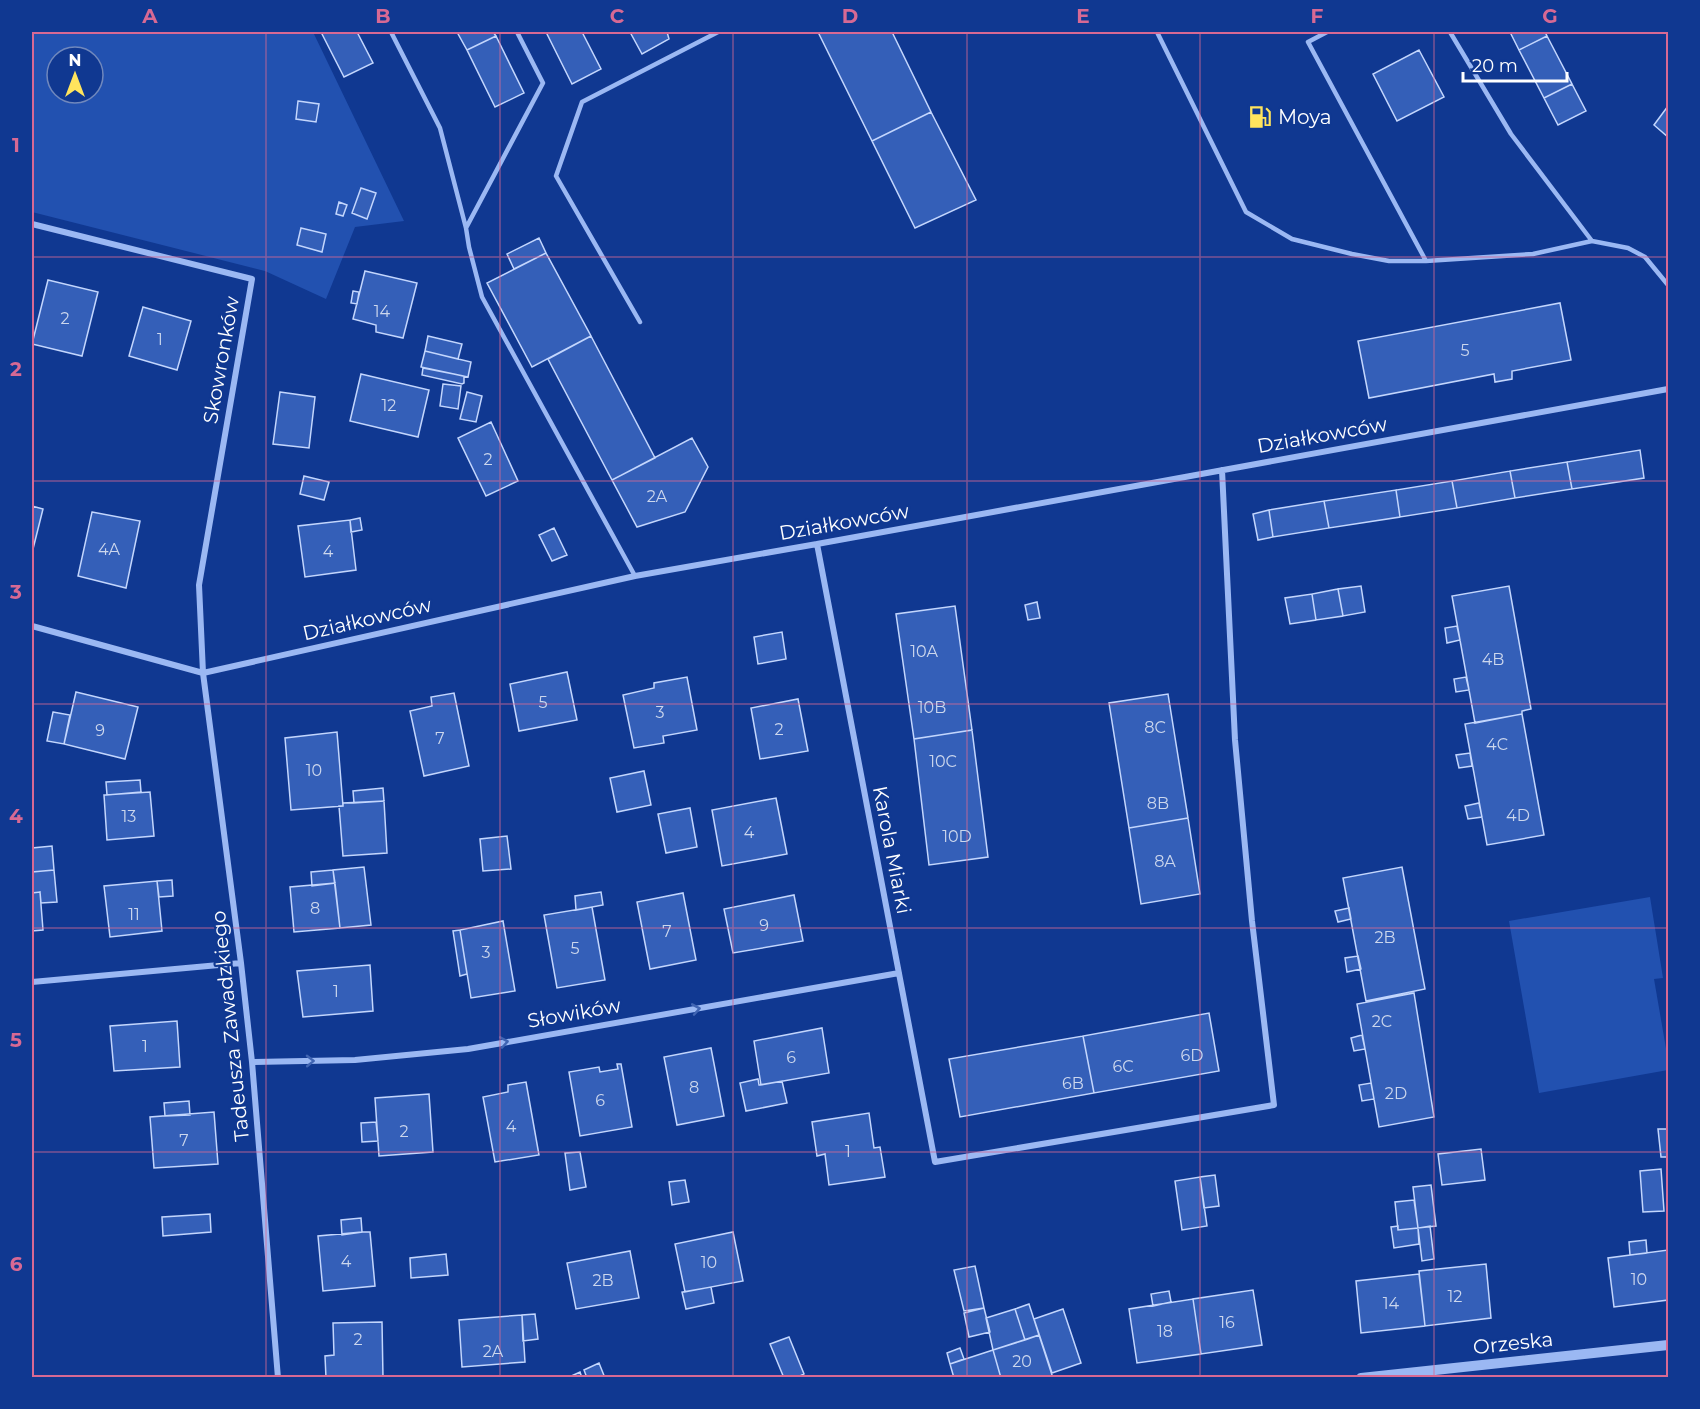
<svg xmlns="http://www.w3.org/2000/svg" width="1700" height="1409" font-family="Montserrat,sans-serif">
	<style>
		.green { fill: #2251b0; fill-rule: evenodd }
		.building { fill: #345fb8; stroke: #c3d6fd; stroke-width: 1.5 }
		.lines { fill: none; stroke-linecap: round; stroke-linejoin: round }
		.service { stroke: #9bb8f3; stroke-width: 4.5 }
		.minor { stroke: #9bb8f3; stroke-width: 6 }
		.tertiary { stroke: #9bb8f3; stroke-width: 10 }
		.oneway { stroke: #4165b3 }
		.grid { fill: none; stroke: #d76994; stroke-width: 1.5; stroke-opacity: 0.55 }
		.labels { text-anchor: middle; stroke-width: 4.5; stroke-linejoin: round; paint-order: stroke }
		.number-label { font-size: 16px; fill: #ccd7ed }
		.poi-label { font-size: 20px; fill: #fff; stroke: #103891; text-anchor: start }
		.street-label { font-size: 20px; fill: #fff; stroke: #103891 }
		.neatline { fill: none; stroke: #d76994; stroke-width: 2 }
		.grid-label { font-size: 20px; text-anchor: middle; font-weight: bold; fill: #d76994 }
	</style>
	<rect width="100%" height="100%" fill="#103891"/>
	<path class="green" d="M32 32H313L404 221 355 227 326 299 265 271 32 212ZM57 57H93V93H57Z
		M1650 897 1663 978 1654 979 1668 1060V1070L1539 1093 1509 921Z"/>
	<path class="building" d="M321 32H357L373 63 344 77Z
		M457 32H493L496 36 467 50Z
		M546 32H582L601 69 572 84Z
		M630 32H667L669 39 642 54Z
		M818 32H892L931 112 872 141Z
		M1510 32H1545L1547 36 1519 50Z
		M496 36 524 93 495 107 467 50Z
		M1547 36 1572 84 1544 98 1519 50Z
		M1419 50 1444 97 1397 121 1373 74Z
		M1572 84 1586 111 1558 125 1544 98Z
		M298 101 319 104 316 122 296 119Z
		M1668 106V137L1654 125Z
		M931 112 976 200 915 228 872 141Z
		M361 188 376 193 367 219 352 213Z
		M339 202 347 205 343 216 336 214Z
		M301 228 326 234 322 252 297 245Z
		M539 238 546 253 514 269 507 254Z
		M546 253 591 336 532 367 487 283Z
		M365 271 417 283 403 338 376 332V325L353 319Z
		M48 280 98 292 82 356 32 344Z
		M353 291 359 292 357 304 351 303Z
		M1560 303 1571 360 1512 371V379L1495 382 1494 374 1369 398 1358 341Z
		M143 307 191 321 177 370 129 356Z
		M428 336 462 344 458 359 425 351Z
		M591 336 655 458 612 480 548 359Z
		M425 351 471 362 468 377 421 367Z
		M423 368 464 376V383L462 384 422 375Z
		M361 374 429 390 418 437 350 421Z
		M443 384 461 386 458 409 440 406Z
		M280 392 315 397 309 448 273 444Z
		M467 392 482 396 476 422 460 419Z
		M491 422 518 481 486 496 458 438Z
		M692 438 708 467 685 512 637 527 612 480Z
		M1640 450 1644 478 1572 489 1567 462Z
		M1567 462 1572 489 1515 498 1510 471Z
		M1510 471 1515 498 1457 508 1452 481Z
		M304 476 329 482 324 500 300 494Z
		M1452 481 1457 508 1400 517 1396 490Z
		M1396 490 1400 517 1329 528 1324 501Z
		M1324 501 1329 528 1273 537 1269 510Z
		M32 506 43 509 32 553Z
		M1269 510 1273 537 1258 540 1253 514Z
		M92 512 140 521 126 588 78 576Z
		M360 518 362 530 351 532 350 520Z
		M350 520 356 570 305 577 298 526Z
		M554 528 567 555 552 561 539 535Z
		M1361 586 1365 612 1343 616 1338 589Z
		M1509 586 1531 709 1522 711V714L1475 723 1452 596Z
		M1338 589 1343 616 1316 620 1312 594Z
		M1312 594 1316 620 1290 624 1285 598Z
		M1037 602 1040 618 1028 620 1025 605Z
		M955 606 972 730 914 739 896 614Z
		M1457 626 1460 640 1447 643 1445 628Z
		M782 632 786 659 758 664 754 637Z
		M567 672 577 720 519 731 510 684Z
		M687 677 697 730 663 736 664 743 634 748 623 695 654 688V683Z
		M1466 677 1469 690 1456 692 1454 679Z
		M76 692 138 707 125 759 64 744Z
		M454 693 469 766 424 776 410 711 432 706 431 697Z
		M1168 694 1188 818 1129 828 1109 703Z
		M798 699 808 751 760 759 751 708Z
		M53 712 70 715 64 744 47 741Z
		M1522 714 1544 835 1487 845 1465 724Z
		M972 730 988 857 929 865 914 739Z
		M337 732 343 806 291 810 285 738Z
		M1470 753 1472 766 1459 768 1456 755Z
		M644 771 651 805 617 812 610 778Z
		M140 780 141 792 107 795 106 782Z
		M383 788 384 801 354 803 353 791Z
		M150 792 154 836 107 840 104 795Z
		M776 798 787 854 722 866 712 810Z
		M384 801 387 853 343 856 339 806H343V803Z
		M1479 803 1482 817 1468 819 1465 806Z
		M690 808 697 847 666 853 658 814Z
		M1188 818 1200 894 1141 904 1129 828Z
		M507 836 511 869 483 871 480 839Z
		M52 846 54 870 32 872V848Z
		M364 867 371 925 340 928 333 870Z
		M1402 867 1425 989 1366 1001 1343 878Z
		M54 870 57 902 41 903 40 892 32 893V872Z
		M333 870 335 883 312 886 311 872Z
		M172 880 173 896 159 897 157 881Z
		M157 881 162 931 110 937 104 886Z
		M335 883 340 928 294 932 290 887Z
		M40 892 43 930 32 931V893Z
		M601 892 603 905 576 910 575 896Z
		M683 893 696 960 650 969 637 902Z
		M794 895 803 941 733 953 724 909Z
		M592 907 605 980 557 988 544 915Z
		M1349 908 1351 919 1338 922 1335 911Z
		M503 921 515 991 471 998 460 930Z
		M460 930 467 974 460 976 453 931Z
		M1358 956 1361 969 1347 972 1345 958Z
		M370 965 373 1011 303 1017 297 971Z
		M1414 993 1434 1117 1379 1127 1357 1004Z
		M1209 1013 1219 1071 1094 1093 1083 1036Z
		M177 1021 180 1067 114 1071 110 1026Z
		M822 1028 829 1073 761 1085 754 1041Z
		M1362 1035 1365 1049 1354 1051 1351 1038Z
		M1083 1036 1094 1093 960 1117 949 1059Z
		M711 1048 724 1116 677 1125 664 1057Z
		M617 1064H621L632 1127 580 1136 569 1072 599 1067 600 1072 618 1069Z
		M758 1079 759 1085 782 1081 787 1103 746 1111 740 1083Z
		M526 1082 539 1155 495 1162 483 1097 508 1092V1085Z
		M1371 1083 1374 1099 1362 1101 1359 1085Z
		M429 1094 433 1152 379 1156 375 1098Z
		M189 1101 190 1115 165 1116 164 1103Z
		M214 1112 218 1164 154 1168 150 1117Z
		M869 1113 874 1148 880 1147 885 1177 829 1185 825 1154 817 1156 812 1122Z
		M376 1122 378 1141 362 1142 361 1123Z
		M1658 1129H1668V1157H1661Z
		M1481 1149 1485 1180 1442 1185 1438 1154Z
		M580 1152 586 1187 570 1190 565 1153Z
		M1661 1169 1664 1211 1643 1212 1640 1171Z
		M1215 1175 1219 1206 1204 1208 1200 1177Z
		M1200 1177 1207 1226 1182 1230 1175 1181Z
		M685 1180 689 1202 672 1205 669 1182Z
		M1431 1185 1436 1226 1418 1228 1413 1187Z
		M1414 1200 1418 1228 1398 1230 1395 1202Z
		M210 1214 211 1232 163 1236 162 1217Z
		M361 1218 362 1232 342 1235 341 1220Z
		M1398 1226V1230L1418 1228 1419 1244 1394 1248 1391 1227Z
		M1430 1226 1434 1259 1422 1261 1418 1228Z
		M362 1232H370L375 1286 323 1291 318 1236Z
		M733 1232 743 1281 685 1292 675 1244Z
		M1646 1240 1647 1253 1630 1255 1629 1242Z
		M1668 1250V1300L1614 1307 1608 1258Z
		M630 1251 639 1298 576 1309 567 1263Z
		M446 1254 448 1275 411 1278 410 1258Z
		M1486 1264 1491 1318 1425 1326 1419 1271Z
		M975 1266 984 1308 964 1311 954 1270Z
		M1419 1274 1425 1326 1361 1333 1356 1281Z
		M711 1287 714 1303 686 1309 682 1292Z
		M1253 1290 1262 1345 1201 1354 1193 1299Z
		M1169 1291 1171 1302 1153 1306 1151 1294Z
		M1193 1299 1201 1354 1137 1363 1129 1309Z
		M1029 1304 1039 1335 1025 1340 1015 1309Z
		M984 1308 990 1332 969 1337 964 1313Z
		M1015 1309 1025 1340 993 1350 986 1318Z
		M1063 1309 1081 1363 1052 1373 1034 1319Z
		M535 1314 538 1339 523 1341 522 1315Z
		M522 1315 525 1362 462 1367 459 1320Z
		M382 1322 383 1378H326L325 1356 334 1355 333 1323Z
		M1039 1335 1053 1378H1001L993 1350Z
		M789 1337 804 1374 796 1378H784L770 1344Z
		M960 1348 964 1359 950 1364 947 1353Z
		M993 1350 1001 1378H954L950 1364Z
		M599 1363 605 1378H587L584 1370Z
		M580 1372 582 1378H567Z"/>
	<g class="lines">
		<path class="service" d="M391 32 440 128 466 228
			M517 32 543 83 466 228 469 247 482 297 635 576
			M1157 32 1246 212 1292 239 1352 254 1389 261H1426L1533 254 1592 241 1628 248 1645 257 1668 285
			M1327 32 1308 42 1426 261
			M1450 32 1511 134 1592 241
			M640 322 556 176 582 102 718 32"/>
		<path class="minor" d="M32 224 252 279 199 585 203 673 241 963 252 1062 278 1378
			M817 544 935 1162 1274 1105 1252 921 1235 740 1222 470
			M32 626 203 673 635 576 817 544 1668 389
			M32 982 241 963
			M252 1062 355 1060 468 1049 899 973"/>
		<path class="tertiary" d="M1361 1378 1668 1345"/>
	</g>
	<defs><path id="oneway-chevron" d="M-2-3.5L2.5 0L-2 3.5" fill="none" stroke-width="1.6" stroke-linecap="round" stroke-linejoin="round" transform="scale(1.5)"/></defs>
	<g class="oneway">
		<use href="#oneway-chevron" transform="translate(696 1009) rotate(-10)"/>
		<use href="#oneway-chevron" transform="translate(504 1042) rotate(-10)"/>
		<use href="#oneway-chevron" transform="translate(310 1061) rotate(-1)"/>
	</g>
	<path class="grid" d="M266 32V1378M500 32V1378M733 32V1378M967 32V1378M1200 32V1378M1434 32V1378M32 257H1668M32 481H1668M32 704H1668M32 928H1668M32 1152H1668"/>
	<defs>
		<g id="fuel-bare" transform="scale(1.8)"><path d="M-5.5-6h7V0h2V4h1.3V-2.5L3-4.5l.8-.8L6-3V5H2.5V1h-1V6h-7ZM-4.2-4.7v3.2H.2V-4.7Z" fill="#ffe45d" stroke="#103891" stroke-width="2.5" paint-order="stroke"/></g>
	</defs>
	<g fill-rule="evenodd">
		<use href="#fuel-bare" x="1260" y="117"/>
	</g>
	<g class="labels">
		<g class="number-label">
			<text x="382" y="317">14</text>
			<text x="65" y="324">2</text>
			<text x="160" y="345">1</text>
			<text x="1465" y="356">5</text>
			<text x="389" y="411">12</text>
			<text x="488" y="465">2</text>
			<text x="657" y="502">2A</text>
			<text x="109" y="555">4A</text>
			<text x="328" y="557">4</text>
			<text x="924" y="657">10A</text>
			<text x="1493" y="665">4B</text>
			<text x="543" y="708">5</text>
			<text x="932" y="713">10B</text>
			<text x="660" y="718">3</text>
			<text x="1155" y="733">8C</text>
			<text x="779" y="735">2</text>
			<text x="100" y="736">9</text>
			<text x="440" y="744">7</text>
			<text x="1497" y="750">4C</text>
			<text x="943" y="767">10C</text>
			<text x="314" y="776">10</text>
			<text x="1158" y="809">8B</text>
			<text x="1518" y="821">4D</text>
			<text x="129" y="822">13</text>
			<text x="749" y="838">4</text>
			<text x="957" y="842">10D</text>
			<text x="1165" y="867">8A</text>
			<text x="315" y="914">8</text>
			<text x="134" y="920">11</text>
			<text x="764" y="931">9</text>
			<text x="667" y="937">7</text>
			<text x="1385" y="943">2B</text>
			<text x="575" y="954">5</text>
			<text x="486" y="958">3</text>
			<text x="336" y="997">1</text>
			<text x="1382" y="1027">2C</text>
			<text x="145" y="1052">1</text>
			<text x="1192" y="1061">6D</text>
			<text x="791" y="1063">6</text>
			<text x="1123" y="1072">6C</text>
			<text x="1073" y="1089">6B</text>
			<text x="694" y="1093">8</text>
			<text x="1396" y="1099">2D</text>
			<text x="600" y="1106">6</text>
			<text x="511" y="1132">4</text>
			<text x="404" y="1137">2</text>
			<text x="184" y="1146">7</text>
			<text x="848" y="1157">1</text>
			<text x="346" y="1267">4</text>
			<text x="709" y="1268">10</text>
			<text x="1639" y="1285">10</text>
			<text x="603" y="1286">2B</text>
			<text x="1455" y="1302">12</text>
			<text x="1391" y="1309">14</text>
			<text x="1227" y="1328">16</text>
			<text x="1165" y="1337">18</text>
			<text x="358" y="1345">2</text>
			<text x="493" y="1357">2A</text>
			<text x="1022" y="1367">20</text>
		</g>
		<g class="poi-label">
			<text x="1278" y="124">Moya</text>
		</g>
		<g class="street-label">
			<text transform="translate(221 360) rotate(-80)" y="7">Skowronków</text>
			<text transform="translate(1322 435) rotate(-10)" y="7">Działkowców</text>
			<text transform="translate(844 522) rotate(-10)" y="7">Działkowców</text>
			<text transform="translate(367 619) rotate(-13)" y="7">Działkowców</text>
			<text transform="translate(892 850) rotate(79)" y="7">Karola Miarki</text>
			<text transform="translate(574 1013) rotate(-10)" y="7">Słowików</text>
			<text transform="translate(230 1026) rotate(-96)" y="7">Tadeusza Zawadzkiego</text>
			<text transform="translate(1513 1343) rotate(-6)" y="7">Orzeska</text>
		</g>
	</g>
	<rect width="1700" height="1409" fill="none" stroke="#103891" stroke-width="66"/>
	<g transform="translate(75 75)"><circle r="28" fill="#103891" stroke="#7088bd" stroke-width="1.5"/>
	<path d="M0-4.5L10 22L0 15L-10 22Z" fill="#ffe45d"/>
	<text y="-9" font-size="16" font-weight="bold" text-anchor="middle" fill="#ffffff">N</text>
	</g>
	<path d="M1463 72v9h104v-9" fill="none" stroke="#ffffff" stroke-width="3"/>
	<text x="1472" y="72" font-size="18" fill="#ffffff" stroke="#103891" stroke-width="4.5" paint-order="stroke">20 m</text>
	<rect x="33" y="33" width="1634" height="1343" class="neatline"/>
	<g class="grid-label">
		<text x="150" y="23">A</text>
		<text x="383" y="23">B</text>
		<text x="617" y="23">C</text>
		<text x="850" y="23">D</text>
		<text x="1083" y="23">E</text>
		<text x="1317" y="23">F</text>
		<text x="1550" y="23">G</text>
		<text x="16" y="152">1</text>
		<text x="16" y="376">2</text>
		<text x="16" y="599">3</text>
		<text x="16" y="823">4</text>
		<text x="16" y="1047">5</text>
		<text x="16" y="1271">6</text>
	</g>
</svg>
